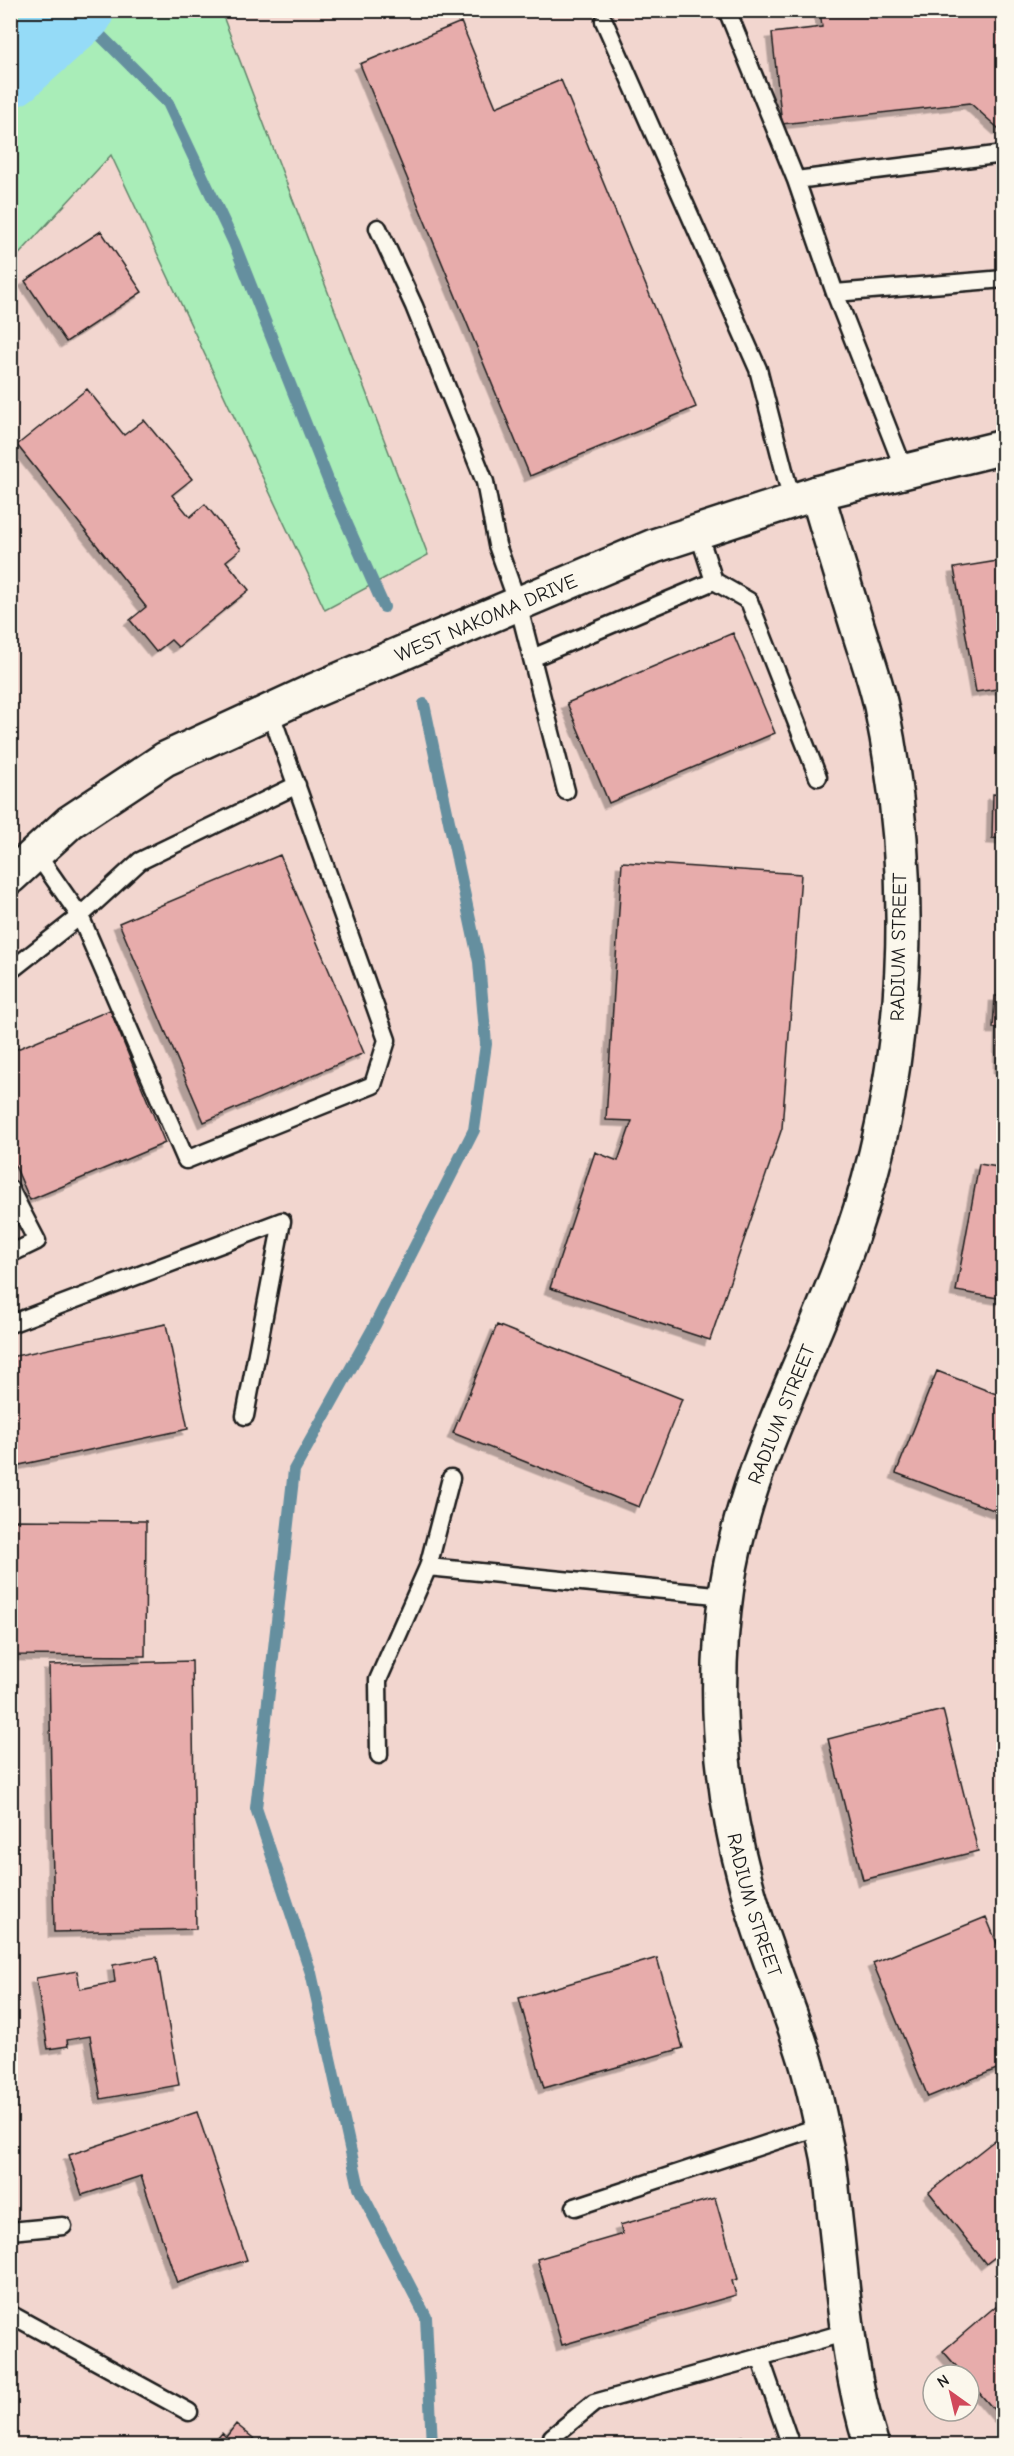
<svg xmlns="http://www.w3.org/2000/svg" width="1014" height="2456" font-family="'Comic Neue',sans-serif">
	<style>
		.built { fill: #f2d6cf; fill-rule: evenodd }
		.green { fill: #a9edb8; stroke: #62846a; stroke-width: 1.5 }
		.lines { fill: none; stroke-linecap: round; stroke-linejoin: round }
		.stream { stroke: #658f9f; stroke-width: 12 }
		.river { stroke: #95dbf7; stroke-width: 70 }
		.building { fill: #e7acab; stroke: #1c1c1c; stroke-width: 1.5; filter: url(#shadow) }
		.lane-casing { stroke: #1c1c1c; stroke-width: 21 }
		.street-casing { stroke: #1c1c1c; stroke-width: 38 }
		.secondary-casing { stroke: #1c1c1c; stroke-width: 38 }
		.lane { stroke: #fbf7ec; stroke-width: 16 }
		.street { stroke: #fbf7ec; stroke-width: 33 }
		.secondary { stroke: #fbf7ec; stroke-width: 33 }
		.labels { text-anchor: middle; stroke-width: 4.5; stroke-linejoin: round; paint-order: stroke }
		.street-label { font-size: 20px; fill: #1c1c1c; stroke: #fbf7ec }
	</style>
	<defs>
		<filter id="shadow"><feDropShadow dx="-5.5" dy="5.5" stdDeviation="0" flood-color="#0004"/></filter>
	</defs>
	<rect width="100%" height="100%" fill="#f7e8df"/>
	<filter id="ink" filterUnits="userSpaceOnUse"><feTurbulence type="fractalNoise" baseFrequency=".0167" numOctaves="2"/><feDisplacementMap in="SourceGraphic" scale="12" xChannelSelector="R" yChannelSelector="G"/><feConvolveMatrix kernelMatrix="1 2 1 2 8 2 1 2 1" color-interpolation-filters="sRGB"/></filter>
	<g filter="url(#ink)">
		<path class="built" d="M221 11H1003V2445H11L10 263 111 155 325 610 427 555ZM933 2375H969V2411H933Z"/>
		<path class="green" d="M11 10 221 11 428 555 325 610 111 155 11 263Z"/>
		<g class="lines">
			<path class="stream" d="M78 13 168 103 234 243 334 495 384 607
				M424 704 479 962 486 1044 474 1130 375 1325 294 1470 256 1808 311 1973 359 2188 426 2317 432 2446"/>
			<path class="river" d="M10 72 79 10"/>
		</g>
		<path class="building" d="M820 10H1004V128L999 129 970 103 782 124 772 33 822 27Z
			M461 22 496 107 561 80 696 407 530 476 360 64Z
			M101 231 142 292 66 342 25 281Z
			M87 389 124 435 144 420 192 479 172 495 190 517 205 504 241 549 226 561 249 590 178 647 171 640 156 652 130 620 146 607 17 445Z
			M1004 560V688L976 692 954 568Z
			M733 633 775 733 609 803 567 703Z
			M993 794 1004 795V839L992 838Z
			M280 855 364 1053 204 1122 119 923Z
			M622 862 801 874 782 1128 710 1340 550 1288 595 1152 618 1161 632 1121 606 1120Z
			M1004 960V1068H999L1000 1028H993L995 996H1002Z
			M110 1010 165 1143 30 1200 10 1154V1052Z
			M979 1164 1004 1168V1299L956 1291Z
			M166 1324 188 1429 10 1467V1357Z
			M497 1325 682 1399 639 1507 453 1433Z
			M937 1371 1004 1397V1514L896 1473Z
			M10 1520 146 1521 145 1656 10 1655Z
			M192 1661 196 1929 54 1932 49 1665Z
			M943 1710 978 1851 863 1880 828 1739Z
			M986 1917 1004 1960V2066L928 2097 873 1963Z
			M157 1957 179 2085 101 2099 90 2036 67 2040 68 2046 48 2049 36 1978 77 1971 80 1989 115 1982 113 1965Z
			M657 1958 683 2048 544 2088 519 1998Z
			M197 2112 247 2260 177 2283 141 2176 82 2195 69 2155Z
			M1004 2133V2250L986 2264 929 2192Z
			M715 2198 738 2279 732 2281 736 2295 562 2345 537 2259 623 2234 620 2225Z
			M1004 2299V2418L1002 2419 969 2381V2375H964L943 2351Z
			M236 2424 263 2446H211L222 2433 226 2437Z
			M742 2436 746 2446H717Z"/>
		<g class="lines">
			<g class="lane-casing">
				<path id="lane" d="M727 10 796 180 835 293 905 472
					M604 21 758 369 792 501
					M796 180 1004 154
					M378 228 414 306 485 482 497 545 518 604 566 791
					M835 293 1004 279
					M698 532 714 581 749 601 818 777
					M532 658 714 581
					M36 853 80 916 186 1160 373 1085 387 1040 270 711
					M10 971 80 916 140 861 297 785
					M10 1189 37 1241 10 1254
					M10 1324 282 1221 245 1416
					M428 1567 726 1596
					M379 1755 378 1680 428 1567 451 1478
					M575 2207 821 2126
					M10 2231 63 2226
					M10 2314 189 2412
					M553 2446 552 2437 594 2403 760 2357
					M791 2446 760 2357 847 2332"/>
			</g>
			<g class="street-casing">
				<g id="street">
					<path id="s1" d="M817 493C831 541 846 590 861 638 868 660 876 683 881 706 917 878 910 1068 852 1235 812 1353 746 1461 727 1586 713 1682 719 1782 744 1876 759 1938 786 1997 805 2058 815 2090 821 2124 828 2156 832 2179 833 2203 836 2227 844 2300 849 2375 872 2446"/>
				</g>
			</g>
			<g class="secondary-casing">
				<g id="secondary">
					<path id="s2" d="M10 877 70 822 165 759 313 691 654 546 817 493 1004 447"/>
				</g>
			</g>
			<use href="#lane" class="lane"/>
			<use href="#street" class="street"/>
			<use href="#secondary" class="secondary"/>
		</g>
	</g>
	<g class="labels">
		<g class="street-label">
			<text dy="7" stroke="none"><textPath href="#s2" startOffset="546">WEST NAKOMA DRIVE</textPath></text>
			<text transform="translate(898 947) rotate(-89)" y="7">RADIUM STREET</text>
			<text transform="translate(781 1414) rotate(-68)" y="7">RADIUM STREET</text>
			<text dy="7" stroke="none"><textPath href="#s1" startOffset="1455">RADIUM STREET</textPath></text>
		</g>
	</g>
	<rect width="1014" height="2456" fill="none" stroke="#fbf7ec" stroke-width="36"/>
	<rect x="18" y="18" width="978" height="2420" fill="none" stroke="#1c1c1c" stroke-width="2" filter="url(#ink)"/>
	<g transform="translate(951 2393) rotate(326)"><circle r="28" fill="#fbf7ec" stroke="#a29f99" stroke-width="1.5"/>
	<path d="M0-4.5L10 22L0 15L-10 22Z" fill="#d1495b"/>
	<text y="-9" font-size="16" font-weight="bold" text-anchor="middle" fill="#1c1c1c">N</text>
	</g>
</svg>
